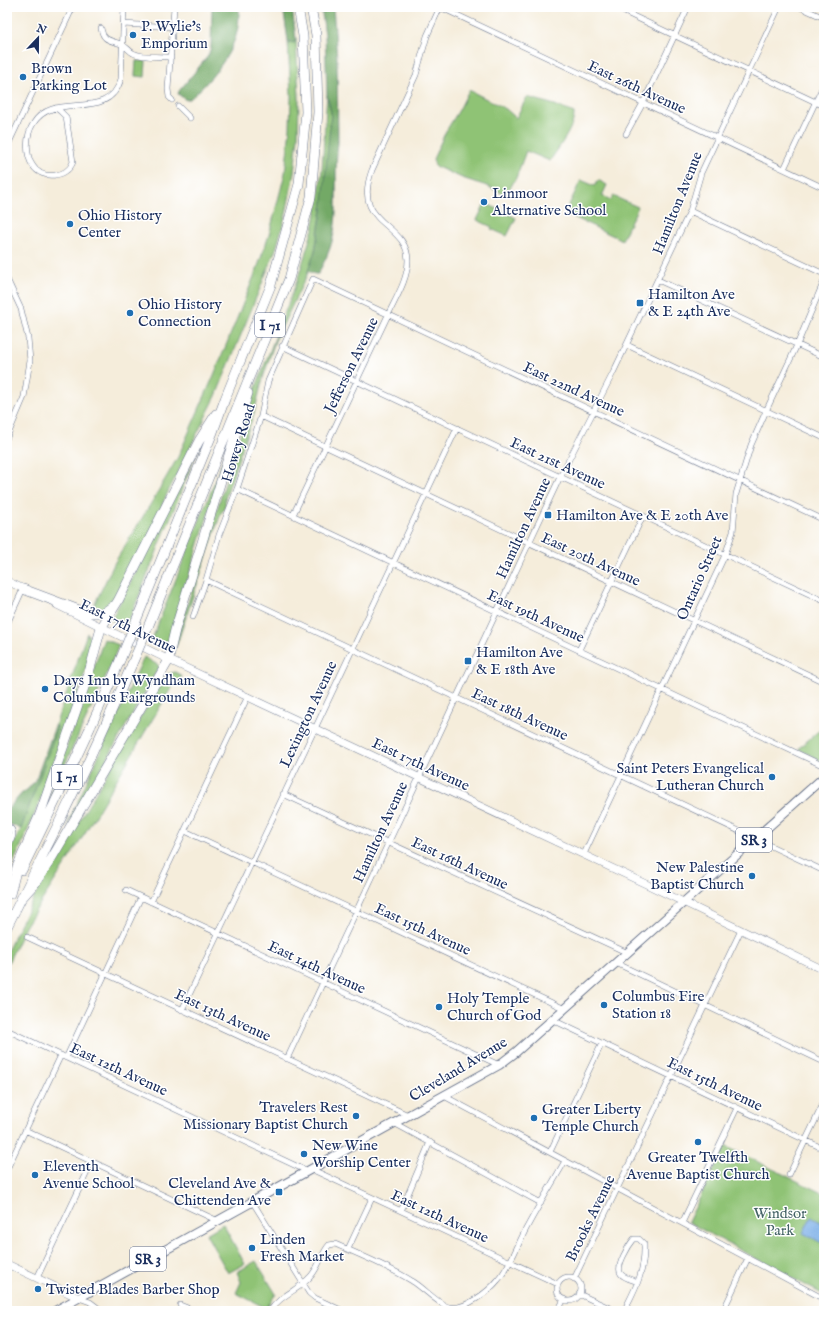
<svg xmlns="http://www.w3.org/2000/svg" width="831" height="1318" font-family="'IM FELL English',serif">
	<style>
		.green { fill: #8fc374; stroke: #557969 }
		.forest { fill: #73a966; stroke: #476c62 }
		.water { fill: #7aaee7; stroke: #4a6ea2 }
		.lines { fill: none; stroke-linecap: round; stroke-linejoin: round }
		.street-casing { stroke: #67728a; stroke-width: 6 }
		.secondary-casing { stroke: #67728a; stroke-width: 8 }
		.primary-casing { stroke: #67728a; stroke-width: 10 }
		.highway-casing { stroke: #67728a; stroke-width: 10 }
		.street { stroke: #fff; stroke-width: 5 }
		.secondary { stroke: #fff; stroke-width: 7 }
		.primary { stroke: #fff; stroke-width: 8 }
		.highway { stroke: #fff; stroke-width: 9 }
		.highway-bridge-casing { stroke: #67728a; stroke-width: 10; stroke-linecap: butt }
		.highway-bridge { stroke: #fff; stroke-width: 9 }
		.poi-dot { fill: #1f6fb2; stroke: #fff; stroke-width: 1.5 }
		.labels { text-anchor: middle; stroke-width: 3; stroke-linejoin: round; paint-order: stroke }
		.shield { fill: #fff; stroke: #5f6d8e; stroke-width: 1 }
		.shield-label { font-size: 14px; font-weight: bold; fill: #1b2f5e }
		.poi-label { font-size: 15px; fill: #1b2f5e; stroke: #fff; text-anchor: start }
		.street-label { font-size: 15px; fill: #1b2f5e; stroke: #fff }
		.park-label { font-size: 15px; fill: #446366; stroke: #fff }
	</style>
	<rect width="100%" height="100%" fill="#fff"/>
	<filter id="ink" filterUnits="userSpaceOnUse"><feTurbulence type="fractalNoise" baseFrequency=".025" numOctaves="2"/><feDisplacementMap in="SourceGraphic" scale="8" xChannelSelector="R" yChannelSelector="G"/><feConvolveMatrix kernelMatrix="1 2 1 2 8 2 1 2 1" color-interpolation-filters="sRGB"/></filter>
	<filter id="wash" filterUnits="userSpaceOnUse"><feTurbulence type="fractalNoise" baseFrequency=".012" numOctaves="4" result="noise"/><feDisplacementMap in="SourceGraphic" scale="16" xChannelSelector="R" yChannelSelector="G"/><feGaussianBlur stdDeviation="0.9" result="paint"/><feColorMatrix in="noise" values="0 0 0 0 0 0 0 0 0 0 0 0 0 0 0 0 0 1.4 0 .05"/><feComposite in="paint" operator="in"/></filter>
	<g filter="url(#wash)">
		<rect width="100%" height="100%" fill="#f5eddb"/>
		<path class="green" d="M296 39 299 98 298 137 294 173 286 214 276 249 216 396 165 498 155 523 118 601 94 614V605L115 562 150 505 178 457 214 375 257 269 269 235 285 173 290 128 291 96 288 41 294 43Z
			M136 61H146L145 77 135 76Z
			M469 90 506 109 516 118 527 97 555 105 574 113C575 127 557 150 550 161L526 151 516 178 506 195 487 186 462 178 435 166 433 159 446 131 459 110Z
			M327 95 331 113 325 191 315 251 307 275 275 341 263 378 254 413 225 499C226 505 225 509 221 513L176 647V641L252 397 297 281 313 229 318 203 322 170Z
			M581 180 595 186 598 180 607 185 602 196 611 200 613 196 638 207 622 240 565 213Z
			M485 203 516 218 507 236 491 229 492 227 477 220Z
			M231 441 167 646 152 639Z
			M195 457 126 628 111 620Z
			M87 633 92 642H94V646C67 724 43 803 7 876V856L21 829 57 726H55Z
			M104 639 119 645 106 676 47 803Z
			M144 657 158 665 159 667 106 761 66 827Z
			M175 672 182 676 179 682 176 680 79 843 25 927 7 965V951L34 897 165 676 168 673V674Z
			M824 726V762L800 750 799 748Z
			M725 1146 824 1194V1295L688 1222Z
			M223 1224 245 1264 228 1273 206 1234Z
			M256 1261 276 1294 266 1308 236 1293 241 1282 237 1272Z"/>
		<path class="forest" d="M212 7H239C239 15 239 24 237 32 231 57 209 82 190 99L186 100 178 94 179 91 208 56 211 47Z
			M283 7H292L296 39 294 43 288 41Z
			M321 7H333L337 58 338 143C333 177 341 217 330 248 327 257 322 266 318 274H315L308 271 315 251 322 211 331 113 327 95 325 35Z
			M55 726H57V729L21 829 7 823V810L22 793 28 789 36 779Z"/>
		<path class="water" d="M811 1217 824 1224V1244L803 1233Z"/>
	</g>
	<g filter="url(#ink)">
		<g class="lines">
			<g class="street-casing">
				<path id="street" d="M440 7 824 188
					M614 7 824 106
					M800 7 824 18
					M123 24 173 27
					M101 28C103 41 110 40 121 44 126 46 129 51 133 53 142 58 160 56 171 57
					M172 100 169 97 168 89 174 7
					M178 106 190 118
					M56 108 60 111 66 117 73 162C67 178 42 180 33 166 25 155 26 135 33 124 53 89 108 124 121 79L124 7
					M626 134 643 103 688 7
					M7 147 73 7
					M784 169 824 84
					M690 211 824 274
					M7 279 21 309 28 338 30 361 24 397 7 437
					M658 280 824 357
					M627 345 824 438
					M282 346 824 601
					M261 416 824 682
					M237 489 824 766
					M293 515 388 315C396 298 408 279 408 260 407 221 351 226 372 170L416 75 427 36 440 7
					M206 580 824 871
					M193 617 206 580 219 535 237 489 261 416 268 381 313 279 824 520
					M7 624 23 589
					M579 650 643 516
					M283 794 628 953
					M7 825C18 832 11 840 7 849
					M185 831 565 1009
					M584 854 725 555 733 532 736 494 751 445 766 411 797 345 824 281
					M126 890 499 1065
					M151 902 248 696
					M27 937 408 1115
					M616 963 824 1062
					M182 1010 457 428
					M553 1020 824 1149
					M7 1030 307 1171
					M66 1058 141 897
					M287 1059 560 477 613 373 690 211 701 173 779 7
					M444 1096 824 1299
					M394 1123 541 1203
					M25 1130 218 1221
					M550 1152 602 1043
					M7 1169 61 1055
					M311 1169 558 1284
					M789 1175 824 1102
					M252 1201 309 1293 315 1298 343 1311
					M401 1211 430 1142
					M682 1223 737 1108
					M348 1249 372 1198
					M557 1289a12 12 0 1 1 24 0a12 12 0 1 1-24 0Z
					M37 1278 92 1162
					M574 1279 741 930
					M579 1294 616 1311
					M79 1298 90 1302 102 1311
					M180 1305 195 1311
					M270 1311C281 1294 298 1291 310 1277 319 1268 321 1254 329 1245L335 1244C361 1255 388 1266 412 1281 423 1287 439 1305 449 1307 464 1311 489 1291 498 1280 511 1265 517 1246 526 1229 538 1206 552 1184 565 1161
					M558 1311 564 1299
					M624 1311C636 1287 645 1272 644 1244L639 1239H634C629 1245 615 1267 621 1274 624 1278 633 1280 638 1282
					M723 1311 748 1258"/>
			</g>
			<g class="secondary-casing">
				<path id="secondary" d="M7 581 28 591
					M57 605 169 660 646 884 824 970
					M7 1264 79 1298"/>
			</g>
			<g class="primary-casing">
				<path id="primary" d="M55 1311 499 1065 516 1052 824 777"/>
			</g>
			<g class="highway-casing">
				<path id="highway" d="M23 589 87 613H103L113 606
					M136 621 213 432 225 399 271 285 299 184 306 112 303 36 298 7
					M148 627 289 279 311 197 318 112 316 35 311 7
					M22 870C56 800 91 730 121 658
					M10 894 17 867 40 814 88 676 101 628 118 601 199 441 216 414
					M21 899 36 882 50 861 169 660 171 647 175 630 248 393
					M7 927C50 841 94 754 132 664"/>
			</g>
			<use href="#street" class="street"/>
			<use href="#secondary" class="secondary"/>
			<use href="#primary" class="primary"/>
			<use href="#highway" class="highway"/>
			<g class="highway-bridge-casing">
				<path id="highway-bridge" d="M121 658 136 621
					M132 664 148 627"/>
			</g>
			<use href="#highway-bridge" class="highway-bridge"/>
		</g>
	</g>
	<g class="poi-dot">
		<circle cx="133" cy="35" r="4"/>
		<circle cx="23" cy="77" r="4"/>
		<circle cx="484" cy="202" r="4"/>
		<circle cx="70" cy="224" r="4"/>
		<rect x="636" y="299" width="8" height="8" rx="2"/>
		<circle cx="130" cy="313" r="4"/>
		<rect x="544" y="511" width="8" height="8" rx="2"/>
		<rect x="464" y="657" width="8" height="8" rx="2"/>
		<circle cx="45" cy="689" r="4"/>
		<circle cx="772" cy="777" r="4"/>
		<circle cx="752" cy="876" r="4"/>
		<circle cx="604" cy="1005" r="4"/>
		<circle cx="439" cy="1007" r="4"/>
		<circle cx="356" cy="1116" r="4"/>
		<circle cx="534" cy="1118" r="4"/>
		<circle cx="698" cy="1142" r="4"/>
		<circle cx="304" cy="1154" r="4"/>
		<circle cx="35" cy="1175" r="4"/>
		<rect x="275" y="1188" width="8" height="8" rx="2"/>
		<circle cx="252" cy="1248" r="4"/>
		<circle cx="38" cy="1289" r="4"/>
	</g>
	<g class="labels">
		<g class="shield">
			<rect x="255" y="313" width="30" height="24" rx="3"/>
			<rect x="52" y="765" width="30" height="24" rx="3"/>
			<rect x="736" y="828" width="36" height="24" rx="3"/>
			<rect x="130" y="1247" width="36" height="24" rx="3"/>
		</g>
		<g class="shield-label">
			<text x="270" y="330">I 71</text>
			<text x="67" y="782">I 71</text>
			<text x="754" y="845">SR 3</text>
			<text x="148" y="1264">SR 3</text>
		</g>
		<g class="poi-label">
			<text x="141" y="31">P. Wylie's<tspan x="141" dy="17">Emporium</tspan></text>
			<text x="31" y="73">Brown<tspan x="31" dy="17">Parking Lot</tspan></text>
			<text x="492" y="198">Linmoor<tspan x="492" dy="17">Alternative School</tspan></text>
			<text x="78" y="220">Ohio History<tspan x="78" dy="17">Center</tspan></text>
			<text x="648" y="299">Hamilton Ave<tspan x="648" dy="17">&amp; E 24th Ave</tspan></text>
			<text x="138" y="309">Ohio History<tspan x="138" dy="17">Connection</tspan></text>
			<text x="556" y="520">Hamilton Ave &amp; E 20th Ave</text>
			<text x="476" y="657">Hamilton Ave<tspan x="476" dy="17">&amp; E 18th Ave</tspan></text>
			<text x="53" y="685">Days Inn by Wyndham<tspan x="53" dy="17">Columbus Fairgrounds</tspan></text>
			<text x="764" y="773" text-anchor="end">Saint Peters Evangelical<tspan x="764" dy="17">Lutheran Church</tspan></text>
			<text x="744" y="872" text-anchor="end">New Palestine<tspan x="744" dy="17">Baptist Church</tspan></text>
			<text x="612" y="1001">Columbus Fire<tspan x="612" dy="17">Station 18</tspan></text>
			<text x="447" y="1003">Holy Temple<tspan x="447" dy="17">Church of God</tspan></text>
			<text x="348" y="1112" text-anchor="end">Travelers Rest<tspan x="348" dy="17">Missionary Baptist Church</tspan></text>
			<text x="542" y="1114">Greater Liberty<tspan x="542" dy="17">Temple Church</tspan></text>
			<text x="312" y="1150">New Wine<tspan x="312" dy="17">Worship Center</tspan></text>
			<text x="698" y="1162" text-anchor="middle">Greater Twelfth<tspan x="698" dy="17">Avenue Baptist Church</tspan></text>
			<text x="43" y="1171">Eleventh<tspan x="43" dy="17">Avenue School</tspan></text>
			<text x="271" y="1188" text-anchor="end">Cleveland Ave &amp;<tspan x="271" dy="17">Chittenden Ave</tspan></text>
			<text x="260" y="1244">Linden<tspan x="260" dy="17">Fresh Market</tspan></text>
			<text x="46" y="1294">Twisted Blades Barber Shop</text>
		</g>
		<g class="street-label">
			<text transform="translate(637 87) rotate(25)" y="5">East 26th Avenue</text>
			<text transform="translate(677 203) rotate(-68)" y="5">Hamilton Avenue</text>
			<text transform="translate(351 365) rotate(-64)" y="5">Jefferson Avenue</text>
			<text transform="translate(574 389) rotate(25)" y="5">East 22nd Avenue</text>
			<text transform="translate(238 443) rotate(-73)" y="5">Howey Road</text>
			<text transform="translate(558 463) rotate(25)" y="5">East 21st Avenue</text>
			<text transform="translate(523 528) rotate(-65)" y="5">Hamilton Avenue</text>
			<text transform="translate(591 559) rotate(25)" y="5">East 20th Avenue</text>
			<text transform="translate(699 578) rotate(-66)" y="5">Ontario Street</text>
			<text transform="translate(536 616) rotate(25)" y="5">East 19th Avenue</text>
			<text transform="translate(128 626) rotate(26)" y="5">East 17th Avenue</text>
			<text transform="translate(308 714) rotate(-65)" y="5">Lexington Avenue</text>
			<text transform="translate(520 714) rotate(25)" y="5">East 18th Avenue</text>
			<text transform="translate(421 764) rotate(25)" y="5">East 17th Avenue</text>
			<text transform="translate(380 832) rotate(-65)" y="5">Hamilton Avenue</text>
			<text transform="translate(460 863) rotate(25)" y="5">East 16th Avenue</text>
			<text transform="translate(423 929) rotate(25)" y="5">East 15th Avenue</text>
			<text transform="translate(317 967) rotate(25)" y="5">East 14th Avenue</text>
			<text transform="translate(223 1015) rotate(25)" y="5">East 13th Avenue</text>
			<text transform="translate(119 1069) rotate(25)" y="5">East 12th Avenue</text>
			<text transform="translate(458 1069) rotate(-31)" y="5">Cleveland Avenue</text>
			<text transform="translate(715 1084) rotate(26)" y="5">East 15th Avenue</text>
			<text transform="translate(440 1216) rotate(25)" y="5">East 12th Avenue</text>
			<text transform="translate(590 1218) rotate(-64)" y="5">Brooks Avenue</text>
		</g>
		<g class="park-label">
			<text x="780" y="1218">Windsor<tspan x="780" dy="17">Park</tspan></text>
		</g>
	</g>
	<rect width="831" height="1318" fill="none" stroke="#fff" stroke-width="24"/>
	<g transform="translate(38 38) rotate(22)" stroke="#ffffff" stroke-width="3" paint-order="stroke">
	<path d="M0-3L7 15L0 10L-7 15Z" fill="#1b2f5e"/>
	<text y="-6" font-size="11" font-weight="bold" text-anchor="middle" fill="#1b2f5e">N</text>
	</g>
</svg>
